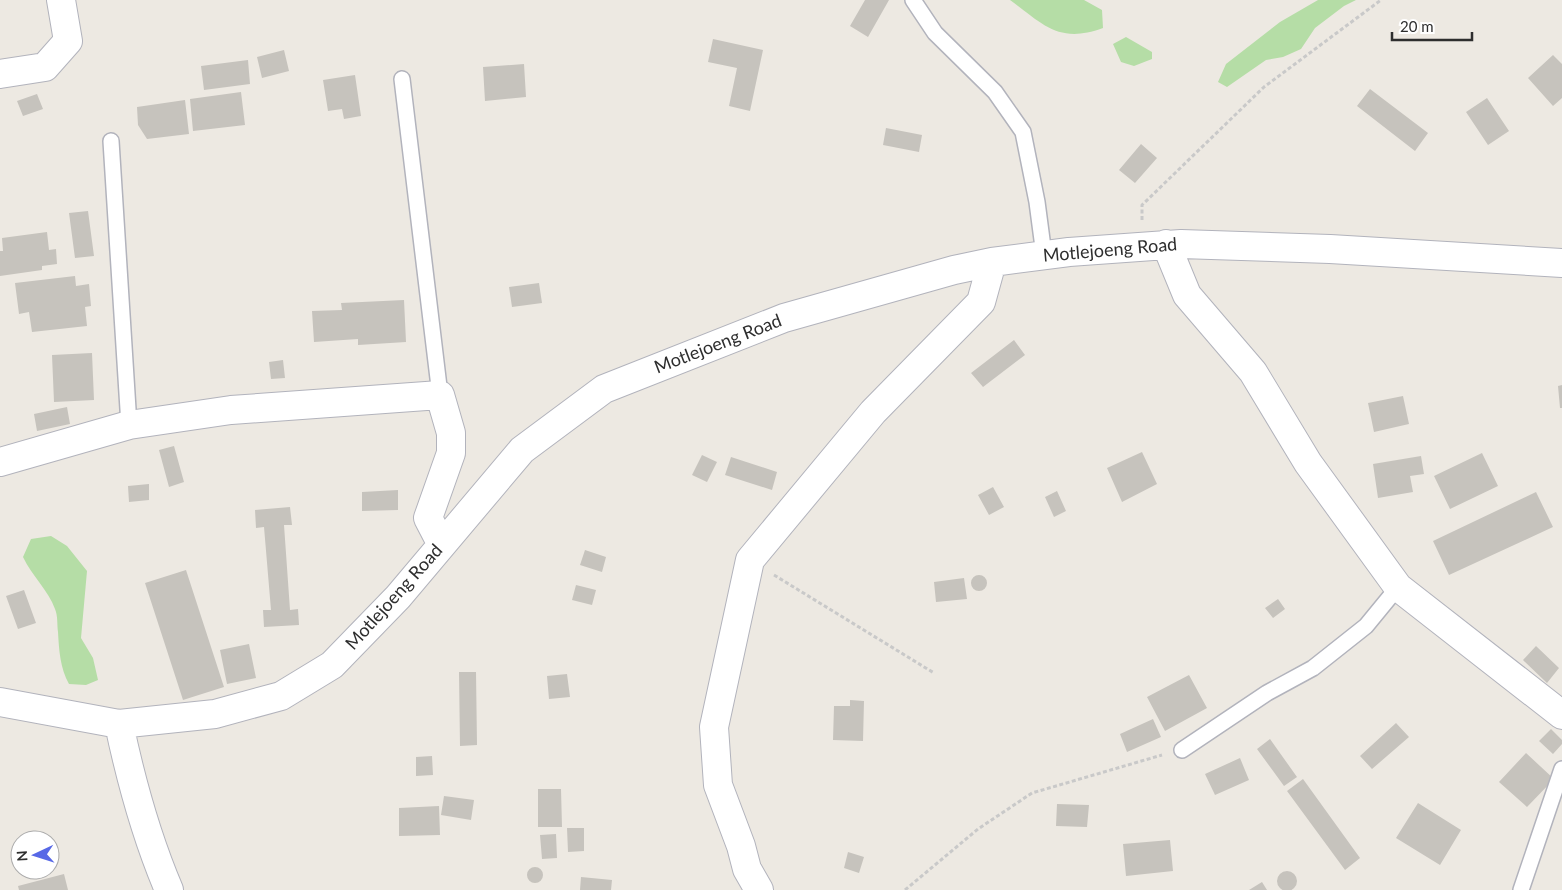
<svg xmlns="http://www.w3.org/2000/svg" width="1562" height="890" font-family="Lato,sans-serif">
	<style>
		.green { fill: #b5dda6 }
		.building { fill: #c6c3bd }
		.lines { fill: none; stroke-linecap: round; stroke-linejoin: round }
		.service-casing { stroke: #b2b3bc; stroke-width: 18 }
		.minor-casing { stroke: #b2b3bc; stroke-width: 30 }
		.path { stroke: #c9c9c9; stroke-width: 3; stroke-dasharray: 4 2.5; stroke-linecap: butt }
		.service { stroke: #fff; stroke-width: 15 }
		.minor { stroke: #fff; stroke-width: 28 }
		.labels { text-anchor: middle; stroke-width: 5; stroke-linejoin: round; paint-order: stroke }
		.street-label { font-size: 18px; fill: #2e2e2e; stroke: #fff }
	</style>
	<rect width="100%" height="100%" fill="#ede9e2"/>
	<path class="green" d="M1010 0H1084L1102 10 1103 28C1059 44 1044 25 1010 0Z
		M1318 0H1356L1344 6 1315 28 1301 49 1283 57 1266 60 1227 87 1218 82 1226 64 1280 22Z
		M1126 37 1152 52V59L1134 66 1121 62 1113 44Z
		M51 536 67 546 87 571 81 638 93 658 98 680 86 685 69 684C60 668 59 650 58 632 57 625 58 616 55 609 48 590 32 576 23 557L31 539Z"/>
	<path class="building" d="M865 0H889L868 37 850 26Z
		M713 39 763 50 750 111 729 106 737 68 708 62Z
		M284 50 289 71 262 78 257 57Z
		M1553 55 1562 64V98L1553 106 1528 78Z
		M248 60 250 84 204 90 201 66Z
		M524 64 526 97 485 101 483 67Z
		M355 75 361 116 344 119 342 109 328 111 323 80Z
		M1370 89 1428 133 1415 151 1357 106Z
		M241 92 245 125 193 131 190 99Z
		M37 94 43 109 23 116 17 101Z
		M1487 98 1509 131 1488 145 1466 112Z
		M185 100 189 134 147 139 138 125 137 107Z
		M886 128 922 135 919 152 883 145Z
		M1141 144 1157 158 1135 183 1119 170Z
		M88 211 94 256 75 258 69 213Z
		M47 232 49 250 56 249 57 264 42 266V270L0 276V251H3L2 238Z
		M75 276 76 286 89 284 91 306 85 307 87 326 32 332 29 312 19 314 15 283Z
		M539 283 542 303 512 307 509 287Z
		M404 300 406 342 358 345V339L314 342 312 311 342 310 341 303Z
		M1014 340 1025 355 983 387 971 373Z
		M92 353 94 400 54 402 52 355Z
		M283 360 285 378 271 379 269 362Z
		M1562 385V408H1560L1558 386Z
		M1403 396 1409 424 1374 432 1368 403Z
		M67 407 70 424 37 431 34 414Z
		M174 446 184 482 169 487 159 450Z
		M1142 452 1157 484 1122 502 1107 468Z
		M1482 453 1498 486 1450 509 1434 476Z
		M702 455 717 462 707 482 692 475Z
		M1421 456 1424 474 1410 476 1413 492 1378 498 1373 464Z
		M731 457 777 472 772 490 725 475Z
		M149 484V500L129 502 128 486Z
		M993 487 1004 507 989 515 978 495Z
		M398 490V510L362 511V492Z
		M1057 491 1066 511 1054 517 1045 497Z
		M1536 492 1553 527 1449 575 1433 541Z
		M290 507 292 525H284L290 610 298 609 299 625 264 627 263 610H271L264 527 256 528 255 510Z
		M585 550 606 557 602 572 580 565Z
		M186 570 224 687 183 700 145 583Z
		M971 583a8 8 0 1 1 16 0a8 8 0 1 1-16 0Z
		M964 578 967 599 936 602 934 582Z
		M576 585 596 590 592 605 572 600Z
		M24 590 36 623 18 629 6 596Z
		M1278 599 1285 609 1273 618 1265 608Z
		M249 644 256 678 227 684 220 650Z
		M1536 646 1559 668 1547 683 1523 660Z
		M459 672H476L477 745 460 746Z
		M567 674 570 697 549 699 547 676Z
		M1189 675 1207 708 1165 731 1147 697Z
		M850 700 864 701 863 741 833 740 834 706H850Z
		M1153 719 1161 737 1127 752 1120 734Z
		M1396 723 1409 737 1372 769 1360 756Z
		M1551 729 1562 740V744L1553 754 1539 741Z
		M1270 739 1297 777 1284 786 1257 749Z
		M1526 753 1554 779 1527 807 1499 782Z
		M432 756 433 775 416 776V757Z
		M1240 758 1249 780 1215 795 1205 774Z
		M1303 779 1360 858 1345 870 1287 791Z
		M538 789H561L562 827H538Z
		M444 796 474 800 471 820 441 815Z
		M1418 803 1461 830 1440 865 1396 838Z
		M1057 804 1089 805 1087 827 1056 826Z
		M439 806 440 835 399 836V808Z
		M567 828H584V851L568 852Z
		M556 834 557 858 542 859 540 835Z
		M1170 840 1173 871 1126 876 1123 844Z
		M848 852 864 857 859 873 844 868Z
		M527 875a8 8 0 1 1 16 0a8 8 0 1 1-16 0Z
		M1277 881a10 10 0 1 1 20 0a10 10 0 1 1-20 0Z
		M64 874 68 890H19L18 886Z
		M581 877 612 880 611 890H580Z
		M1262 882 1267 890H1249Z"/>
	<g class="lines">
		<g class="service-casing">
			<path id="service" d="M913 0 935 33 995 92 1023 132 1037 202 1044 255
				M402 79 440 395
				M111 141 129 425
				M1182 750 1267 693 1313 668 1366 626 1398 587
				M1521 890 1562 769"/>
		</g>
		<g class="minor-casing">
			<path id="minor" d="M0 74 45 67 68 41 61 0
				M1166 244 1187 295 1253 372 1308 463 1398 587 1562 715
				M0 462 129 425 231 410 440 395 451 433V453L428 518 441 543
				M0 702 119 724 215 714 281 696 332 665 398 597 522 450 604 389 784 318 954 270 992 262 1069 252 1181 244 1330 249 1562 263
				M119 724C131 781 146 836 169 890
				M759 890 747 869 741 846 718 785 714 727 750 560 873 412 981 302 992 262"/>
		</g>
		<path class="path" d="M1142 220V205L1264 87 1381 0
			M774 575 934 673
			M905 890 978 829 1032 793 1162 755"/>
		<use href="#service" class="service"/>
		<use href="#minor" class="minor"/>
	</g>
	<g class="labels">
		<g class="street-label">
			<text transform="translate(1110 250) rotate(-5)" y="6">Motlejoeng Road</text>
			<text transform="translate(718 344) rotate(-21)" y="6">Motlejoeng Road</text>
			<text transform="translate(394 597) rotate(-48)" y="6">Motlejoeng Road</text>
		</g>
	</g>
	<g transform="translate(35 855) rotate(266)"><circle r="24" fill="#ffffff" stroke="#ababab"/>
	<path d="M0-4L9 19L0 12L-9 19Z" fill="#5768e6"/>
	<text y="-8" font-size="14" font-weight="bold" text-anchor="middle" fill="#2e2e2e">N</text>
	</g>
	<path d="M1392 32v8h80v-8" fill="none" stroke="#2e2e2e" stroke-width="2.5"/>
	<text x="1400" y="32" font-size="15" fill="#2e2e2e" stroke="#ffffff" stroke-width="4" paint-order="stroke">20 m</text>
</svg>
